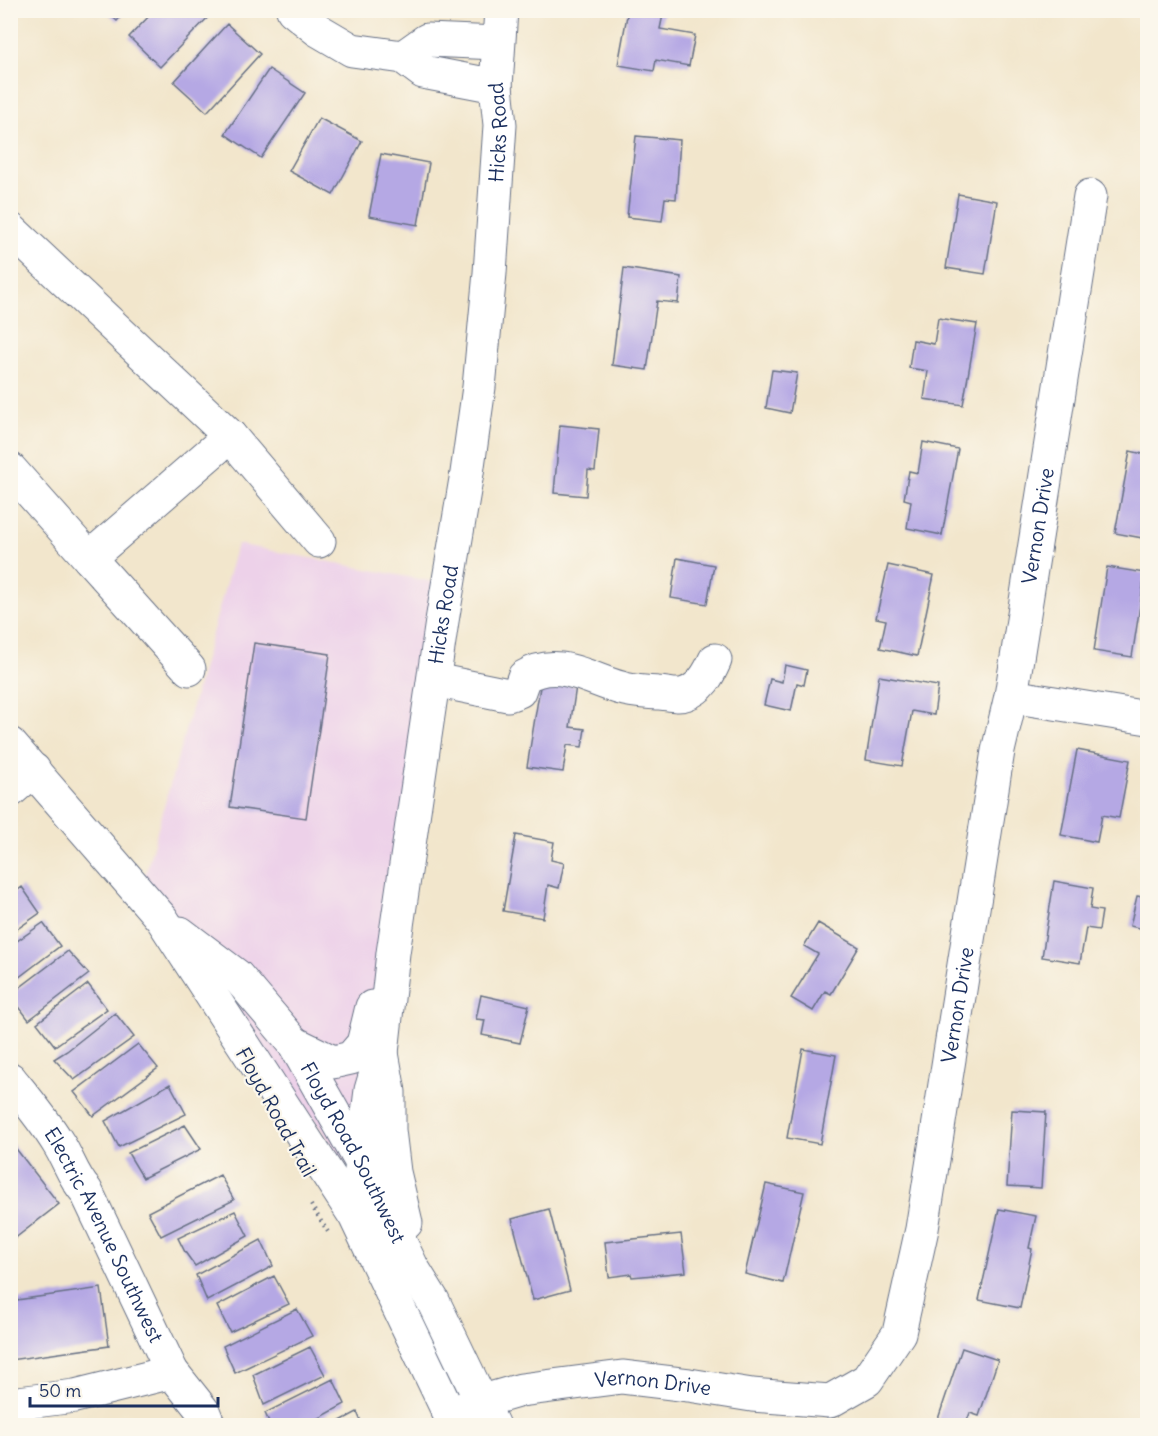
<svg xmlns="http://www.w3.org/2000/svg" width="1158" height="1436" font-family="Delius,sans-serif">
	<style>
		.built { fill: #edd1e9 }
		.building { fill: #b5a8e4 }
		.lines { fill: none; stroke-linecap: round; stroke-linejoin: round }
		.minor-casing { stroke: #666f84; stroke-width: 35 }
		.major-casing { stroke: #666f84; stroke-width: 35 }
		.path { stroke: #666f84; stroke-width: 4; stroke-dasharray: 1.5 4.5; stroke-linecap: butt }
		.minor { stroke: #fff; stroke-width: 33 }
		.major { stroke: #fff; stroke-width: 33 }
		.labels { text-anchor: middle; stroke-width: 4.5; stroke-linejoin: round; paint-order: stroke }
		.street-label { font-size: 20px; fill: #1b2f5e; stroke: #fbf7ec }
	</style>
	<rect width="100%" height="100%" fill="#fbf7ec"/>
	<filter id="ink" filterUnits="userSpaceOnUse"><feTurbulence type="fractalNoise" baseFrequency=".0167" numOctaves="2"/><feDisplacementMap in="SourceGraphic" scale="12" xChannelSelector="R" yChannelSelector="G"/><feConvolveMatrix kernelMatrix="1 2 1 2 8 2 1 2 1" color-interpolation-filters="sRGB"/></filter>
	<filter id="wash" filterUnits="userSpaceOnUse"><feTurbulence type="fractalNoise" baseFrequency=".008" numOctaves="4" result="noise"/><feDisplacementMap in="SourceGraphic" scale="24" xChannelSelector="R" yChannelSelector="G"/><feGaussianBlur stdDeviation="1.35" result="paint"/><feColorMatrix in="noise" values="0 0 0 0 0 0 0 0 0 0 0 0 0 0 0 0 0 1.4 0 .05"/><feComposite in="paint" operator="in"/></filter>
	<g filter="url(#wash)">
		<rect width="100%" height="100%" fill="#f2e6cc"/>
		<path class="built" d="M237 544 460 587 349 1168 142 886Z"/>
		<g id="blocks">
			<path class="building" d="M105 10H127L117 21Z
				M155 10H215L160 67 129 37Z
				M628 10H664L660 29 695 35 689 66 656 60 654 71 618 65Z
				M227 24 260 54 207 112 174 82Z
				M269 69 305 93 261 158 225 134Z
				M319 118 362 141 333 195 289 171Z
				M636 136 680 140 676 199 665 198 662 221 627 217Z
				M381 154 429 163 418 225 369 216Z
				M958 194 997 201 985 274 946 268Z
				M624 268 681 277 678 303 657 301 647 370 612 365Z
				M938 318 977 324 963 405 924 399 928 371 909 368 913 340 934 344Z
				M772 370 797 373 790 413 766 408Z
				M560 425 599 429 595 471 588 470 586 496 554 493Z
				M923 442 958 449 942 535 907 528 911 501 904 499 909 471 918 473Z
				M1130 451 1148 455V539L1115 533Z
				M677 558 714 565 707 604 671 598Z
				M888 565 934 575 917 656 880 648 886 620 876 618Z
				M1107 567 1145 573 1132 657 1094 651Z
				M254 643 330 654 306 818 230 807Z
				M785 665 807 670 804 685 797 683 791 711 764 705 770 679 782 682Z
				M879 676 938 686 934 715 912 711 902 766 866 760Z
				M541 681 576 686 570 727 585 729 582 747 567 745 563 772 527 767Z
				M1077 750 1130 760 1119 818 1102 815 1097 842 1061 835Z
				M516 835 554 842 551 860 564 863 559 888 548 885 543 918 503 911Z
				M1054 881 1093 888 1090 909 1102 911 1099 930 1086 928 1080 963 1042 957Z
				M22 887 40 913 10 934V896Z
				M1137 896 1148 898V930L1130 926Z
				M43 923 60 946 10 984V946Z
				M818 923 859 947 831 994 825 991 813 1011 791 998 818 954 804 946Z
				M68 951 89 974 29 1020 10 995Z
				M88 984 107 1009 55 1046 37 1023Z
				M481 995 529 1006 520 1043 482 1035 485 1020 476 1019Z
				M115 1013 134 1037 74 1080 54 1059 67 1051Z
				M138 1044 158 1068 93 1116 74 1092Z
				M803 1049 836 1055 820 1144 787 1138Z
				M170 1084 186 1114 119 1147 105 1121Z
				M1012 1110 1046 1112 1041 1188 1007 1186Z
				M185 1125 201 1149 143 1178 128 1153Z
				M10 1141 59 1204 14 1239 10 1235Z
				M220 1175 234 1200 161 1236 148 1212Z
				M766 1184 804 1192 783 1283 745 1274Z
				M549 1209 570 1290 533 1300 512 1219Z
				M999 1209 1036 1216 1029 1248 1032 1249 1020 1308 979 1300Z
				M235 1211 248 1236 195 1266 185 1252 178 1238Z
				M681 1234 686 1272 632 1277 631 1274 609 1277 605 1242Z
				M261 1240 273 1266 207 1301 196 1275Z
				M274 1276 289 1304 230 1332 217 1306Z
				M101 1288 109 1346 10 1360V1301Z
				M297 1309 312 1336 235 1373 223 1346Z
				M310 1347 325 1375 264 1405 253 1375Z
				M962 1348 998 1360 979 1416 970 1413 965 1426 936 1425Z
				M333 1379 345 1404 305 1426H271L265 1413Z
				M357 1412 363 1426H331Z"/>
		</g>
	</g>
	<g filter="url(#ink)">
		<use href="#blocks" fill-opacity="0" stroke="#666f84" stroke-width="1.5"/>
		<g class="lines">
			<g class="minor-casing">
				<g id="minor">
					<path d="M293 10 318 30 352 50 403 57 423 72 496 86"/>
					<path d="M403 57 427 40 498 43"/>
					<path d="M10 229 230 436 319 541"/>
					<path d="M10 469 89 558"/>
					<path d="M189 669 89 558 230 436"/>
					<path d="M434 680 508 695 519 691 524 677C557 656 588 679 621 688 632 692 646 692 658 693 666 693 678 697 685 694 701 689 709 674 715 660"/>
					<path d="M1011 696 1148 718"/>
					<path d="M10 791 34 770"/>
					<path d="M294 1043 333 1062 351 1058 363 1044 372 1007"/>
					<path id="s1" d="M10 1079C27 1100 44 1120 58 1143 68 1158 73 1177 86 1191L172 1372 203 1411 209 1426"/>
					<path id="s2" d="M360 1178 371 1090 382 1053 393 953 442 621 467 473 479 387 490 273 500 125 496 86 501 10"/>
					<path d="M10 1404 75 1396 172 1372"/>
					<path id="s3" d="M450 1414 483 1401 521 1390 622 1377 689 1385 752 1395 830 1401 867 1380 899 1333 922 1229 998 751 1011 696 1090 196"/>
				</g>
			</g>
			<g class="major-casing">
				<g id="major">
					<path d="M10 744 162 919 355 1216 455 1426"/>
					<path id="s4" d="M180 933 237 976 294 1043 362 1163 412 1267 433 1301 493 1426"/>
					<path d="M382 1053 389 1092V1130L394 1172 406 1223"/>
				</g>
			</g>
			<path class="path" d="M311 1205 328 1232"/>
			<use href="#minor" class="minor"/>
			<use href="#major" class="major"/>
		</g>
	</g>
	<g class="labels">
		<g class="street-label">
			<text dy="7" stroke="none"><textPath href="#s2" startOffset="1056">Hicks Road</textPath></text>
			<text dy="7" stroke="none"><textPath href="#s3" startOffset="1305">Vernon Drive</textPath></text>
			<text dy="7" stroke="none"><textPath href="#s2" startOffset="570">Hicks Road</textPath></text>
			<text dy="7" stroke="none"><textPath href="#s3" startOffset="819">Vernon Drive</textPath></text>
			<text transform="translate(276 1112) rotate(61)" y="7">Floyd Road Trail</text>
			<text dy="7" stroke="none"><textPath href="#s4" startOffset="284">Floyd Road Southwest</textPath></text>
			<text dy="7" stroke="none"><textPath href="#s1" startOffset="183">Electric Avenue Southwest</textPath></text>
			<text dy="7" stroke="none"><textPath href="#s3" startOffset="208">Vernon Drive</textPath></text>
		</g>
	</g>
	<rect width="1158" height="1436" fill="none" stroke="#fbf7ec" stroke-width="36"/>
	<path d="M30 1397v9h188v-9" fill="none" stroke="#1b2f5e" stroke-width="3"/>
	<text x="39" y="1397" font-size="18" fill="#1b2f5e" stroke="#fbf7ec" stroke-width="4.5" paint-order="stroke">50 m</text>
</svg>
